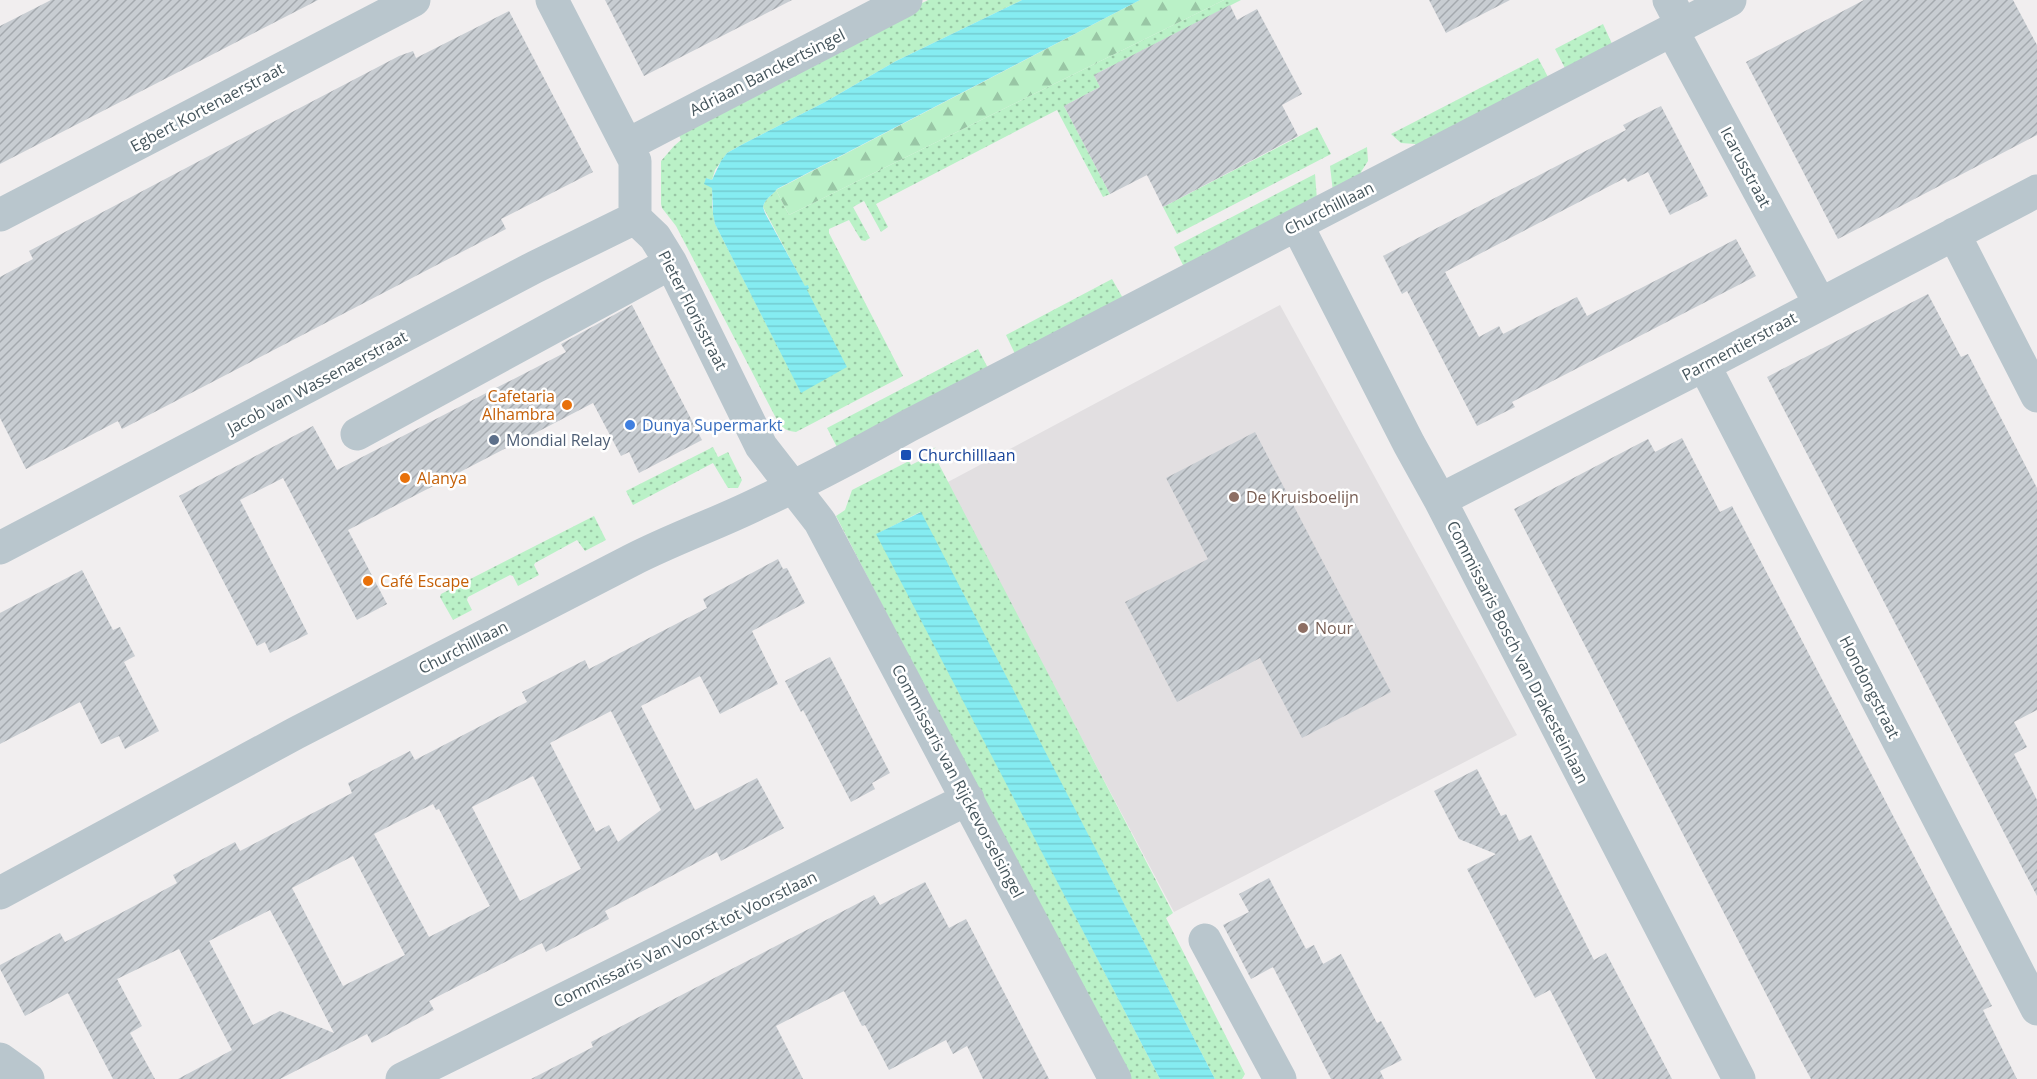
<svg xmlns="http://www.w3.org/2000/svg" width="2037" height="1079" font-family="'Open Sans',sans-serif">
	<style>
		.education { fill: #e2dfe1 }
		.grass { fill: url(#grass-dots) }
		.forest { fill: url(#forest-firs) }
		.water { fill: url(#water-rules) }
		.building { fill: url(#building-hatch); fill-rule: evenodd }
		.lines { fill: none; stroke-linecap: round; stroke-linejoin: round }
		.minor { stroke: #b9c6cd; stroke-width: 33 }
		.food-dot { fill: #e8710a; stroke: #fff; stroke-width: 2 }
		.shop-dot { fill: #3f7fe0; stroke: #fff; stroke-width: 2 }
		.service-dot { fill: #5c6f8a; stroke: #fff; stroke-width: 2 }
		.transit-dot { fill: #1a4fb4; stroke: #fff; stroke-width: 2 }
		.education-dot { fill: #8d6e63; stroke: #fff; stroke-width: 2 }
		.labels { text-anchor: middle; stroke-width: 5; stroke-linejoin: round; paint-order: stroke }
		.street-label { font-size: 16px; fill: #46565d; stroke: #fff }
		.food-label { font-size: 16px; fill: #c56008; stroke: #fff; text-anchor: start }
		.shop-label { font-size: 16px; fill: #366cbe; stroke: #fff; text-anchor: start }
		.service-label { font-size: 16px; fill: #4e5e75; stroke: #fff; text-anchor: start }
		.transit-label { font-size: 16px; fill: #164399; stroke: #fff; text-anchor: start }
		.education-label { font-size: 16px; fill: #785e54; stroke: #fff; text-anchor: start }
	</style>
	<defs>
		<pattern id="grass-dots" width="8" height="8" patternUnits="userSpaceOnUse" patternTransform="scale(1.5)"><rect width="8" height="8" fill="#baf1c7"/><path d="M2 2h.1M6 6h.1" fill="none" stroke="#99c6a5" stroke-width="1.8" stroke-linecap="round"/></pattern>
		<pattern id="forest-firs" width="22" height="20" patternUnits="userSpaceOnUse" patternTransform="scale(1.5)"><rect width="22" height="20" fill="#baf1c7"/><path d="M5 1l3.5 6h-7zM16 11l3.5 6h-7z" fill="#99c6a5"/></pattern>
		<pattern id="water-rules" width="6" height="5" patternUnits="userSpaceOnUse" patternTransform="scale(1.5)"><rect width="6" height="5" fill="#85ecf1"/><path d="M0 2.5h6" fill="none" stroke="#74ccd1"/></pattern>
		<pattern id="building-hatch" width="6" height="6" patternUnits="userSpaceOnUse" patternTransform="scale(1.5)"><rect width="6" height="6" fill="#c8cdd2"/><path d="M-1 1l2-2M0 6l6-6M5 7l2-2" fill="none" stroke="#a4a9ae"/></pattern>
	</defs>
	<rect width="100%" height="100%" fill="#f1eeef"/>
	<path class="education" d="M1280 305 1517 735 1174 912 946 483Z"/>
	<path class="grass" d="M928 0H1022L896 61 825 102 743 144 727 153 715 170 712 180 706 178 712 187V206L715 224 801 392 817 383 806 290 809 287 808 286 805 287 763 207C765 198 772 196 776 190L789 215 1224 0H1241L1094 75 1100 87 1064 106 1110 194 1103 197 1057 110 876 204 888 227 881 232 864 201 853 207 870 238 865 241 861 240 849 220 829 229V233L903 376 796 432C787 431 783 429 778 422L676 226 662 208 661 204V161L674 146 681 140 677 130Z
		M1603 24 1613 46 1566 70 1555 49Z
		M1538 58 1549 79 1417 148 1415 144 1401 143 1391 134Z
		M1317 127 1331 154 1177 234 1163 207Z
		M1367 147 1368 161 1361 172 1363 176 1333 192 1330 166Z
		M1315 174 1317 200 1185 269 1174 247Z
		M1112 279 1124 300 1016 356 1006 335Z
		M978 349 989 370 838 449 827 428Z
		M713 447 718 457 728 452 742 480 738 488H728L713 463 633 505 626 491Z
		M936 447 932 451 1173 913 1166 918 1245 1074 1242 1079H1215L920 512 877 534 1160 1079H1128L836 516 845 510 852 490 909 461 911 465 931 455 929 451Z
		M594 516 606 540 585 551 577 540 535 563 534 565 539 575 518 586 513 576 510 575 468 597 467 600 472 610 453 620 440 597 441 594Z"/>
	<path class="forest" d="M1140 0H1224L789 215 776 190Z"/>
	<path class="water" d="M1022 0H1140L777 189C772 196 765 198 763 207L765 213 805 286 808 285 809 288 807 290 847 367 801 393 715 224 713 214 712 188 704 184 706 178 712 180 721 161 727 153 743 144 825 102 896 61Z
		M921 512 1215 1079H1160L876 534Z"/>
	<path class="building" d="M51 0H318L0 164V26Z
		M605 0H792L644 76Z
		M1429 0H1510L1446 33Z
		M1864 0H2013L2037 45V135L1838 239 1746 62Z
		M1230 5 1237 20 1257 9 1302 94 1282 105 1298 136 1163 207 1147 175 1110 194 1064 106 1100 87 1094 75Z
		M509 11 593 172 501 219 506 229 122 429 118 421 26 469 0 418V277L33 259 29 251 292 112 399 56 413 51 416 58Z
		M1661 106 1708 196 1670 215 1648 172 1628 182 1625 178 1445 272 1479 337 1499 326 1503 334 1577 297 1587 316 1736 239 1756 276 1512 402 1515 407 1477 426 1407 291 1402 294 1383 256 1626 130 1623 125Z
		M1928 294 1961 357 1968 354 2037 488V710L2014 722 2027 747 2014 754 2037 800V896L1767 377Z
		M632 305 702 440 639 473 629 452 621 456 593 403 412 497 348 530 387 604 357 620 283 478 240 500 308 634 270 653 265 642 257 646 179 496 313 426 337 470 566 352 561 344Z
		M1255 432 1391 692 1302 738 1260 658 1177 702 1125 602 1208 559 1166 478Z
		M1682 438 1720 512 1732 506 1992 1006 1983 1010 2017 1079H1811L1791 1042 1514 509 1648 439 1655 452Z
		M778 559 783 569 787 568 805 603 752 631 778 684 720 714 700 676 641 706 695 810 757 778 784 828 721 861 717 852 605 911 609 919 546 952 542 943 429 1001 434 1010 372 1043 367 1034 280 1079H178L232 1050 179 949 117 979 142 1026 130 1033 155 1079H113L68 993 25 1016 0 969V965L60 933 65 942 121 913 177 883 173 875 235 842 240 851 307 816 352 793 348 783 410 751 415 760 527 702 522 692 585 660 589 669 707 608 703 599ZM611 711 661 810 618 842 609 825 596 832 550 743ZM533 776 581 869 520 901 472 807ZM433 804 436 810 439 809 490 906 429 937 374 834ZM353 856 405 955 343 986 292 888ZM270 910 291 949 334 1033 280 1011 253 1025 230 981 209 941Z
		M82 570 113 630 120 627 135 656 124 662 159 731 125 749 119 736 101 744 80 702 0 744V613Z
		M830 657 890 773 872 783 875 789 851 802 803 710 801 712 785 681Z
		M1477 769 1501 816 1506 814 1519 841 1531 835 1594 960 1606 953 1672 1079H1596L1550 990 1535 998 1467 869 1496 854 1459 839 1434 791Z
		M1269 878 1306 949 1314 945 1323 964 1341 954 1377 1023 1381 1021 1402 1060 1380 1071 1384 1079H1331L1273 967 1251 979 1223 925 1249 912 1239 894Z
		M925 882 949 928 966 919 1049 1079H983L967 1046 953 1054 946 1040 889 1070 865 1025 862 1026 844 991 776 1026 803 1079H531L593 1047 591 1042 874 895 880 905Z"/>
	<g class="lines">
		<path class="minor" d="M552 0 635 161V218L655 237 671 263 761 446 820 522 1115 1079
			M1669 0 1682 25
			M1672 30 1820 304
			M627 145 906 0
			M0 215 414 0
			M1297 225 1409 444 1440 500 1739 1079
			M1954 234 2037 396
			M1704 365 2037 1009
			M357 434 671 263
			M1440 500 1704 365 2037 191
			M0 548 535 267 635 218
			M0 893 296 733 632 560C673 539 716 524 757 504 809 480 858 454 908 426L1730 0
			M1205 940 1280 1079
			M0 1059 28 1079
			M402 1079 968 799"/>
	</g>
	<g class="food-dot">
		<circle cx="567" cy="405" r="6"/>
		<circle cx="405" cy="478" r="6"/>
		<circle cx="368" cy="581" r="6"/>
	</g>
	<circle class="shop-dot" cx="630" cy="425" r="6"/>
	<circle class="service-dot" cx="494" cy="440" r="6"/>
	<rect class="transit-dot" x="900" y="449" width="12" height="12" rx="3"/>
	<g class="education-dot">
		<circle cx="1234" cy="497" r="6"/>
		<circle cx="1303" cy="628" r="6"/>
	</g>
	<g class="labels">
		<g class="street-label">
			<text transform="translate(767 72) rotate(-27)" y="6">Adriaan Banckertsingel</text>
			<text transform="translate(207 107) rotate(-28)" y="6">Egbert Kortenaerstraat</text>
			<text transform="translate(1746 167) rotate(62)" y="6">Icarusstraat</text>
			<text transform="translate(1329 208) rotate(-27)" y="6">Churchilllaan</text>
			<text transform="translate(693 310) rotate(63)" y="6">Pieter Florisstraat</text>
			<text transform="translate(1739 346) rotate(-28)" y="6">Parmentierstraat</text>
			<text transform="translate(317 382) rotate(-28)" y="6">Jacob van Wassenaerstraat</text>
			<text transform="translate(463 647) rotate(-27)" y="6">Churchilllaan</text>
			<text transform="translate(1518 652) rotate(63)" y="6">Commissaris Bosch van Drakesteinlaan</text>
			<text transform="translate(1870 687) rotate(63)" y="6">Hondongstraat</text>
			<text transform="translate(958 781) rotate(62)" y="6">Commissaris van Rijckevorselsingel</text>
			<text transform="translate(685 939) rotate(-26)" y="6">Commissaris Van Voorst tot Voorstlaan</text>
		</g>
		<g class="food-label">
			<text x="555" y="402" text-anchor="end">Cafetaria<tspan x="555" dy="18">Alhambra</tspan></text>
			<text x="417" y="484">Alanya</text>
			<text x="380" y="587">Café Escape</text>
		</g>
		<g class="shop-label">
			<text x="642" y="431">Dunya Supermarkt</text>
		</g>
		<g class="service-label">
			<text x="506" y="446">Mondial Relay</text>
		</g>
		<g class="transit-label">
			<text x="918" y="461">Churchilllaan</text>
		</g>
		<g class="education-label">
			<text x="1246" y="503">De Kruisboelijn</text>
			<text x="1315" y="634">Nour</text>
		</g>
	</g>
</svg>
